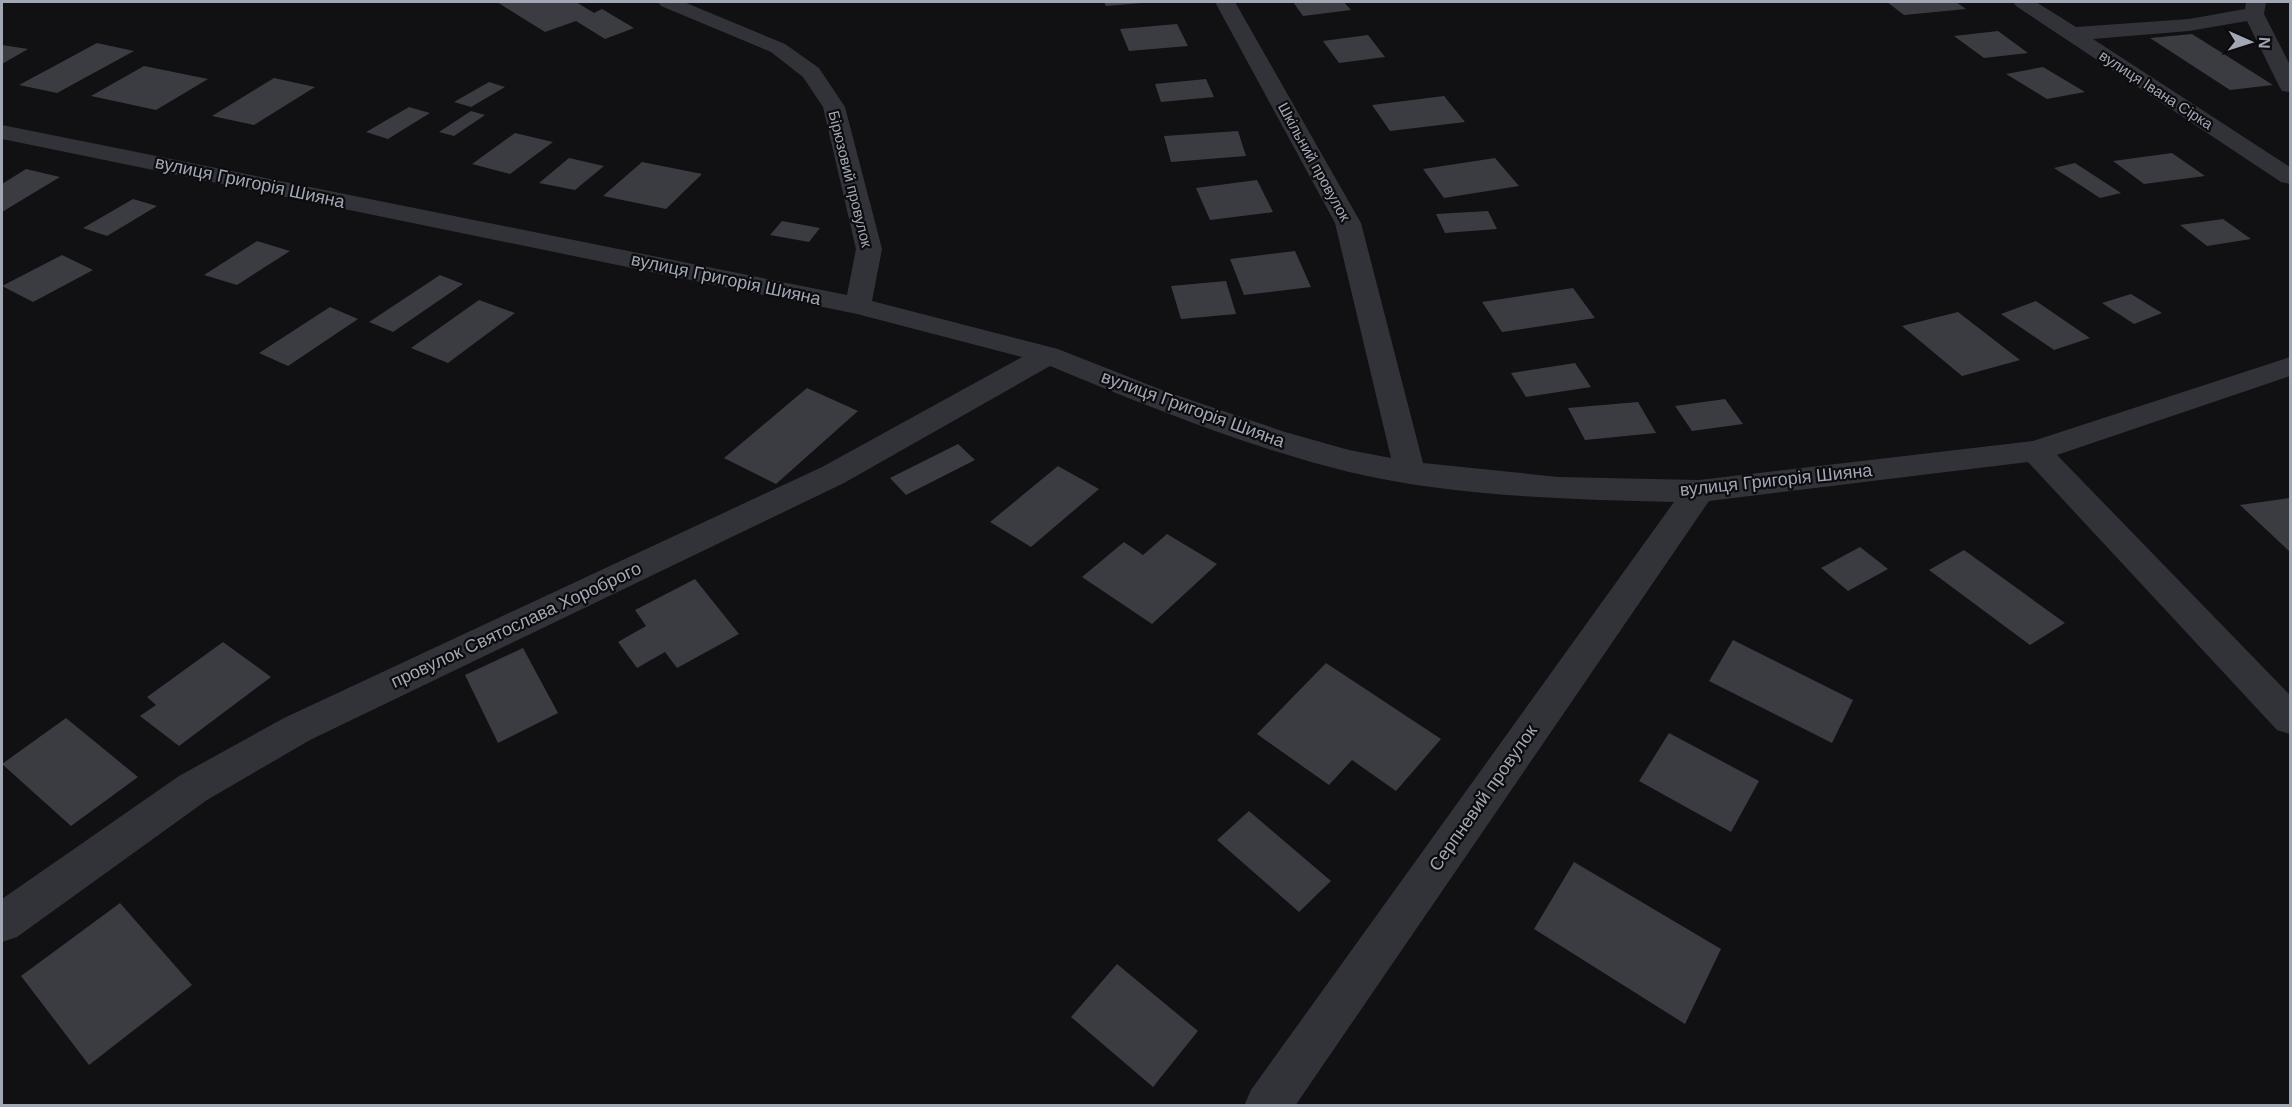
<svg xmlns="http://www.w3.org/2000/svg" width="2292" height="1107" font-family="Helvetica,sans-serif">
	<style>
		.building { fill: #3a3c41 }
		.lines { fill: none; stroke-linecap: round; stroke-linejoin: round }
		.minor { fill: #323338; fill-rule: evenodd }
		.labels { text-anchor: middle; stroke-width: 4.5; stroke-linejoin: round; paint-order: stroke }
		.far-street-label { font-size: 15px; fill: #a1a7b5; stroke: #0c0c0e }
		.street-label { font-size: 18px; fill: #a1a7b5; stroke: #0c0c0e }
	</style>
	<rect width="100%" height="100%" fill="#111113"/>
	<path class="building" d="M497 2H576L594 13 602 9 634 28 605 39 576 21 545 32Z
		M1104 2H1142V3L1106 6Z
		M1293 2H1344L1351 10 1303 16Z
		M1887 2H1956L1966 9 1904 15Z
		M1177 24 1188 46 1129 51 1120 29Z
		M1998 31 2028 53 1984 58 1954 36Z
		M2192 34 2273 85 2230 90 2150 38Z
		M1368 35 1385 57 1339 63 1323 41Z
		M97 43 134 51 57 93 19 85Z
		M2 45 28 49 2 64Z
		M144 66 208 79 156 110 91 96Z
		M2043 67 2085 92 2047 99 2006 74Z
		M274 78 315 87 254 125 212 116Z
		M1206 79 1214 97 1161 102 1155 84Z
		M489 82 505 87 471 107 454 102Z
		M1444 96 1465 122 1390 131 1372 105Z
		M409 107 430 113 388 139 366 132Z
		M471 111 485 115 454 136 439 132Z
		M1238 131 1246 156 1171 162 1164 136Z
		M515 133 553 142 510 174 472 164Z
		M2172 153 2205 176 2144 184 2113 161Z
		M569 158 604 166 575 190 539 183Z
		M1495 158 1519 186 1444 198 1423 169Z
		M642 162 702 174 666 209 603 196Z
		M2075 163 2121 193 2100 198 2054 168Z
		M26 169 60 177 2 212V184Z
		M1257 180 1273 212 1210 220 1196 188Z
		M133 199 157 206 107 236 83 228Z
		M1488 211 1497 229 1445 233 1436 214Z
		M2223 219 2251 239 2207 246 2180 225Z
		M782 221 820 228 809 242 770 235Z
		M257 241 290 251 237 285 204 275Z
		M1295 251 1311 287 1244 295 1230 259Z
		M62 255 93 270 33 302 2 286Z
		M440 275 463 284 393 332 369 322Z
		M1226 281 1236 314 1181 319 1171 286Z
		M1573 288 1595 318 1502 332 1482 302Z
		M2131 294 2162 313 2134 324 2102 303Z
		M479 300 515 313 448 363 411 348Z
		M2036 301 2090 338 2054 350 2001 314Z
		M330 307 358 319 288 366 259 353Z
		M1958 312 2020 360 1962 376 1902 326Z
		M1575 363 1591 387 1526 397 1511 373Z
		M807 388 858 411 776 484 724 458Z
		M1725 399 1743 424 1692 431 1675 406Z
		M1638 402 1656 433 1585 440 1568 408Z
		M958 444 975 460 906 495 890 478Z
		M1058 466 1099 489 1031 547 990 522Z
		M2290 498V551H2289L2240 505Z
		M1167 534 1217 564 1152 624 1082 577 1124 542 1143 555Z
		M1860 547 1888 569 1848 591 1821 568Z
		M1964 550 2065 623 2030 645 1929 570Z
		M695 579 739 634 677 668 665 652 637 668 618 642 646 626 635 610Z
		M1733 640 1853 700 1832 743 1709 681Z
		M223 642 271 677 179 746 140 716 156 705 147 697Z
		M523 648 558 713 498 743 465 675Z
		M1326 663 1441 739 1396 791 1352 760 1329 785 1257 734Z
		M66 718 138 777 71 826 2 764Z
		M1669 733 1759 781 1731 832 1639 781Z
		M1249 811 1331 881 1299 912 1217 840Z
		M1574 862 1721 949 1685 1024 1534 929Z
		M120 903 192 985 89 1065 21 976Z
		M1117 964 1198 1031 1153 1087 1071 1017Z"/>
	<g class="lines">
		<path class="minor" d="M658 2H684L785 44 819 68 845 107 882 249 872 301 1058 349 1167 392 1285 432 1349 450 1391 458 1335 223 1215 2H1235L1361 223 1423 463 1559 477 1699 480 2033 441 2290 357V376L2057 455 2290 695V734L2277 730 2028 462 1709 501 1295 1106H1244L1251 1090 1674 502C1566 499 1455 497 1349 472 1247 447 1147 406 1050 366L844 483 310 740 207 800 17 937 2 942V899L179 776 284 718 822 467 1022 357 857 314 2 139V125L847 295 856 249 823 107 803 77 771 52 661 6Z
			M2013 2H2036L2076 27 2189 19 2245 9 2246 2H2266L2264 14 2290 65V92L2282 91 2279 86 2247 21 2189 31 2093 39 2290 167V184L2281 182 2016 6Z"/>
	</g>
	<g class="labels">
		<g class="far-street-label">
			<text transform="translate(2156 90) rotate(33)" y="5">вулиця Івана Сірка</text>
			<text transform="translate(1314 162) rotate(61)" y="5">Шкільний провулок</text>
			<text transform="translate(850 179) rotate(76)" y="5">Бірюзовий провулок</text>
		</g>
		<g class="street-label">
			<text transform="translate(250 182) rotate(12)" y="6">вулиця Григорія Шияна</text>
			<text transform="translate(726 279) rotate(12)" y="6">вулиця Григорія Шияна</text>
			<text transform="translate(1193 409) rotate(20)" y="6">вулиця Григорія Шияна</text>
			<text transform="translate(1776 480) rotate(-6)" y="6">вулиця Григорія Шияна</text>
			<text transform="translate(516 625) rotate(-25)" y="6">провулок Святослава Хороброго</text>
			<text transform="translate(1483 798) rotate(-55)" y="6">Серпневий провулок</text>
		</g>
	</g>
	<rect width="2292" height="1107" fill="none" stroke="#a1a7b5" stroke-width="6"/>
	<g transform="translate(2250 42) rotate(93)" stroke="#0c0c0e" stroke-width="4.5" paint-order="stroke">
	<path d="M0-4.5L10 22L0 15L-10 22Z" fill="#a1a7b5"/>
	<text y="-9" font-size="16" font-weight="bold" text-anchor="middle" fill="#a1a7b5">N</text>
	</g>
</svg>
